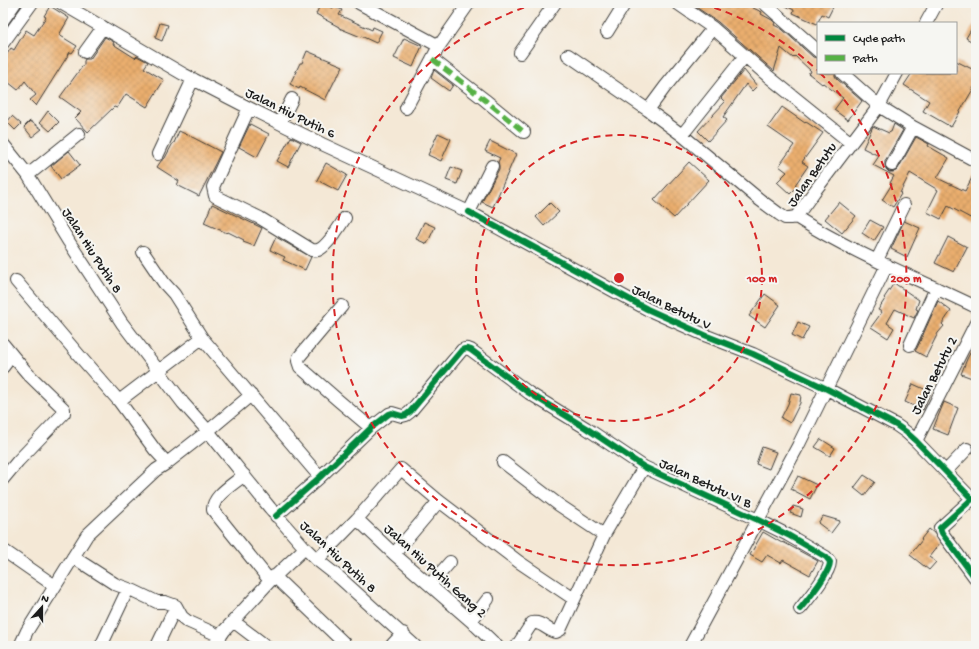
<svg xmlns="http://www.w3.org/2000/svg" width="979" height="649" font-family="'Gochi Hand',sans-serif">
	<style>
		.building { fill: url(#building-cross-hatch) }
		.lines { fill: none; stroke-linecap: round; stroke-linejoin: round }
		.minor-casing { stroke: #3c3b38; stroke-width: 14 }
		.minor { stroke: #fff; stroke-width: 12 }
		.quiet { stroke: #55b145; stroke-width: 5; stroke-dasharray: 10 5; stroke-linecap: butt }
		.cycleway-casing { stroke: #f6f6f2; stroke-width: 8 }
		.cycleway { stroke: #00873e; stroke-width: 6 }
		.ring { fill: none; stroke: #d62828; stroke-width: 2; stroke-dasharray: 7 5 }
		.labels { text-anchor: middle; stroke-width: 4; stroke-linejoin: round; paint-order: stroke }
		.street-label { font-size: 14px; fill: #1c1c1c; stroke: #f6f6f2 }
		.centre { fill: #d62828; stroke: #f6f6f2; stroke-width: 2 }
		.ring-label { font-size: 12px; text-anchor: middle; font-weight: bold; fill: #d62828; stroke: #f6f6f2; stroke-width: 4; stroke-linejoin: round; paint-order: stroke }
	</style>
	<defs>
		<pattern id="building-cross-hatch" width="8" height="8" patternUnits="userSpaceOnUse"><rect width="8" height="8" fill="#eaae6e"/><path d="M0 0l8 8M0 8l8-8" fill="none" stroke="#c8955f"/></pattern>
	</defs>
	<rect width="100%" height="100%" fill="#f6f6f2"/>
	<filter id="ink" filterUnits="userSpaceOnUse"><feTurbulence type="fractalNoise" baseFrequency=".025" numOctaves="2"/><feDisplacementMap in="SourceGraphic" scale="8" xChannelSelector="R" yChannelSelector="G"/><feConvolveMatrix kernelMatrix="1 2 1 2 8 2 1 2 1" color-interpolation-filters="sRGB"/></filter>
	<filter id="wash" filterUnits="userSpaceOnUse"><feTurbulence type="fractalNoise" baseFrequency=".012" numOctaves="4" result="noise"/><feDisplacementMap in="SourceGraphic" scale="16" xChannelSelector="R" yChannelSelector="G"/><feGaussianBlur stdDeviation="0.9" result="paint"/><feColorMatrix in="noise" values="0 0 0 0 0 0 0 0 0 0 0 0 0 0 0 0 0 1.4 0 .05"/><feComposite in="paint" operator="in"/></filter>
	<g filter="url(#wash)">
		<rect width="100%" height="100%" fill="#f4e8d6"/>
		<g id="blocks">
			<path class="building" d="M321 3 333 8 334 6 342 10 339 15 372 30 373 27 382 31 376 43 361 36V37L339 28V27L326 20H327L316 14Z
				M694 3H757L753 8 762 12 761 14 772 20 775 23 774 25 782 29 813 57 818 58V73H835V76L837 79 862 101 848 120 834 110 843 98 823 83 822 84 808 73H810L811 71 795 56 793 58 781 48 774 71 718 22 693 5Z
				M780 3H826L833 7 828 17 822 14 817 24 793 13 794 10Z
				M50 6 69 18 59 35 77 46 72 53 70 52 36 106 30 100 36 95 25 81 18 90 3 78V60L11 48 14 50 26 30 34 35 46 17 44 16Z
				M976 21V44L966 38Z
				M160 23 168 25 162 41 155 38Z
				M105 37 114 42 113 44 135 58 137 56 148 62 144 68 164 80 147 107 126 94 117 108 114 107 88 132 75 118 81 112 60 97 84 64V61L85 59H90Z
				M404 38 422 46 413 67 394 58Z
				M307 51 343 66 338 76H337L325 100 300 87 299 89 290 84 300 63H302Z
				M956 61 976 71V84L951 127 923 111 929 101 904 85 912 73H956Z
				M434 70 453 85 449 91 431 78Z
				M744 70 757 86 752 91 746 84 723 117 727 120 708 141 698 131 725 102 721 98Z
				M782 107 805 123 806 122 823 133 802 162 808 166 795 185 797 187 790 194 777 182 787 172 779 166 794 145 768 127Z
				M48 111 59 122 50 131 40 122Z
				M12 116 21 124 15 130 7 122Z
				M30 121 42 129 32 137 24 127Z
				M250 124 269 134 257 157 239 147Z
				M894 124 903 130 885 161V166L886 169 889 172H893L896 171 898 169 916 137 929 144 928 146 949 158 937 178 965 191 976 170V221L948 206 941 219 927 212 938 190 910 173 900 193 901 194 893 207 882 200 892 184 890 183 894 176 873 165 879 156 863 148 873 126 889 133 890 132H891Z
				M179 131 194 138 221 152 199 196 177 185 179 181 157 167 161 161 165 158 173 143H174Z
				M438 133 451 139 441 161 428 155Z
				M291 137 301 142 288 167 277 161Z
				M490 141 516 154 493 207 482 202 499 169V166L498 162 500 158 485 151Z
				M69 151 80 165 61 179 51 166Z
				M689 162 709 180 674 218 654 200Z
				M326 163 347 175 338 191 317 180Z
				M451 167 462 171 457 184 446 180Z
				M839 202 856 216 842 233 825 219Z
				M550 203 559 212 544 226 536 217Z
				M212 204 262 228 254 246 243 242 244 240 228 232 227 233 204 223Z
				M870 220 883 227 874 241 862 233Z
				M904 221 920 228 907 257 891 249Z
				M424 222 435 227 427 244 416 239Z
				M276 237 311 257 305 270 283 260 285 257 270 250Z
				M948 237 967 247 954 272 935 263Z
				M894 283 919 300 916 309 918 310 914 318 895 309 887 323 894 328 888 338 871 327 882 312 878 310 885 299 884 298Z
				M765 294 780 305 765 327 749 316Z
				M938 301 951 311 942 324 944 326 938 333 926 357 915 351 917 348Z
				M798 322 809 327 802 340 792 335Z
				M976 342V369L972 378 961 374 967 359Z
				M913 384 931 392 923 410 905 402Z
				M791 393 801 395 800 403 790 423 781 418 788 404Z
				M944 402 958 408 948 435 933 429Z
				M821 439 835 448 830 456 815 447Z
				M762 447 776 452 769 469 756 464Z
				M864 475 875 482 864 496 854 488Z
				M798 476 817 485 810 499 791 489Z
				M793 506 803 509 801 517 790 513Z
				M823 516 840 521 831 533 818 523Z
				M929 529 934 533 940 543 929 557 936 562 929 570 910 555 922 540 921 539Z
				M763 532 782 543 783 542 818 561 810 575 783 560 781 563 767 555 762 562 750 555Z"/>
		</g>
	</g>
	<g filter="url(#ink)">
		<use href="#blocks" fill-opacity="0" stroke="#3c3b38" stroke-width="1"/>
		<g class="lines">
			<g class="minor-casing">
				<path id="minor" d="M61 3 183 74 249 108 322 144 469 212 492 166
					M359 3 439 46 406 108
					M677 3 713 28 769 77 851 143
					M764 3 818 51
					M3 20 15 3
					M926 23 937 3
					M713 28 665 87 648 110 682 135 760 200 779 214 785 218H790L796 217
					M607 32 625 3
					M3 43 32 3
					M439 46 469 3
					M85 52 103 27
					M520 53 555 3
					M568 55 648 110
					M432 59 485 100 524 132
					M842 73 879 106 913 127 976 161
					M897 73 879 106 814 192 796 217C853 253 916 278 976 307
					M249 108 213 187 215 196 260 218 312 250C315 250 316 251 318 250 327 247 340 226 345 218
					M280 123 292 99
					M682 135 745 56
					M3 144 28 175 69 242 122 323 183 403 208 431 270 508 305 548 317 560 340 578 415 646
					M158 154 193 79
					M892 165 913 127
					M28 175 79 134
					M469 212 647 309 707 336 753 354 827 389 896 425 906 432 916 441 972 499 940 528 942 533 976 579
					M143 252 164 283 174 294 202 338 320 477
					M877 260 904 205
					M16 281 83 360 119 401 155 450 167 463 208 431 251 395
					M342 306 299 357 298 361 300 367 339 401 371 428
					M3 344 12 355 3 367
					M910 345 936 288
					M119 401 202 338
					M916 441 976 323
					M503 462 559 505 604 535
					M946 471 967 449
					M244 475C234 484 212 496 213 510L270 581
					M3 479 18 461 64 413V409L28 374 12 355
					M276 516 320 477 371 428 389 414 392 413 402 416 406 415 410 412 462 350C465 348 467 348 471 350L529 393 586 428 644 467 758 520 788 535 826 557 830 562C830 573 808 599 800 609
					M357 519 394 554 471 621 497 646
					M3 550 55 586
					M394 554 439 501
					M73 557 115 584 134 591 157 602H165L176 606 182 617 187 621 220 636
					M317 560 357 519 401 469 439 501 519 562 574 599
					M274 576 344 643
					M430 585 450 562
					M233 621 266 646
					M471 621 488 599
					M20 646 27 631 87 535 156 470 167 463
					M101 646 128 589
					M157 646 176 606
					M214 646 224 631 270 581 305 548
					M391 646 403 633
					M517 646 532 623C542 621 547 631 556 632L560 630 604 535 644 467
					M690 646 798 446 887 265"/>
			</g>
			<use href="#minor" class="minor"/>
			<path class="quiet" d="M432 59 485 100 524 132"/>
			<g class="cycleway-casing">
				<path id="cycleway" d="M469 212 647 309 707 336 753 354 827 389 896 425 906 432 916 441 972 499 940 528 942 533 976 579
					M276 516 320 477 371 428 389 414 392 413 402 416 406 415 410 412 462 350C465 348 467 348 471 350L529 393 586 428 644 467 758 520 788 535 826 557 830 562C830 573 808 599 800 609"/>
			</g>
			<use href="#cycleway" class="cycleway"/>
		</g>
	</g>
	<g class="ring">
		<circle cx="619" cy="278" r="143"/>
		<path d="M703 4A287 287 0 0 1 817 70M820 73A287 287 0 1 1 535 4"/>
	</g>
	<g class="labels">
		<g class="street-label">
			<text transform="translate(291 112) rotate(26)" y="5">Jalan Hiu Putih 6</text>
			<text transform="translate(811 174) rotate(-55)" y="5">Jalan Betutu</text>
			<text transform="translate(93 250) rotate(57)" y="5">Jalan Hiu Putih 8</text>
			<text transform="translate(672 306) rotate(26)" y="5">Jalan Betutu V</text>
			<text transform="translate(933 375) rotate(-63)" y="5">Jalan Betutu 2</text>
			<text transform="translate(706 482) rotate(25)" y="5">Jalan Betutu VI B</text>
			<text transform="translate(339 556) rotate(43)" y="5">Jalan Hiu Putih 8</text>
			<text transform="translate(436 570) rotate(42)" y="5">Jalan Hiu Putih Gang 2</text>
		</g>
	</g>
	<circle cx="619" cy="278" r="6" class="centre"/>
	<g class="ring-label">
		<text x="762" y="282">100 m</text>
		<text x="906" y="282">200 m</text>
	</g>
	<rect width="979" height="649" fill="none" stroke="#f6f6f2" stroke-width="16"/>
	<rect x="817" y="22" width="140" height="52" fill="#f6f6f2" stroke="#9f9f9c"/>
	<rect x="825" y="35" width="20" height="6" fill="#00873e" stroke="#9f9f9c"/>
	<text x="853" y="42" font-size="12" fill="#1c1c1c">Cycle path</text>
	<rect x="825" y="55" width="20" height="6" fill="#55b145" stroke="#9f9f9c"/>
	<text x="853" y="62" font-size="12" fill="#1c1c1c">Path</text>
	<g transform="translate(42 607) rotate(21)" stroke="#f6f6f2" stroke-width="3" paint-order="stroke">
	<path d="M0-3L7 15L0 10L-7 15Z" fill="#1c1c1c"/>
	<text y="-6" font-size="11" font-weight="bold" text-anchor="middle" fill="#1c1c1c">N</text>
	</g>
</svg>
